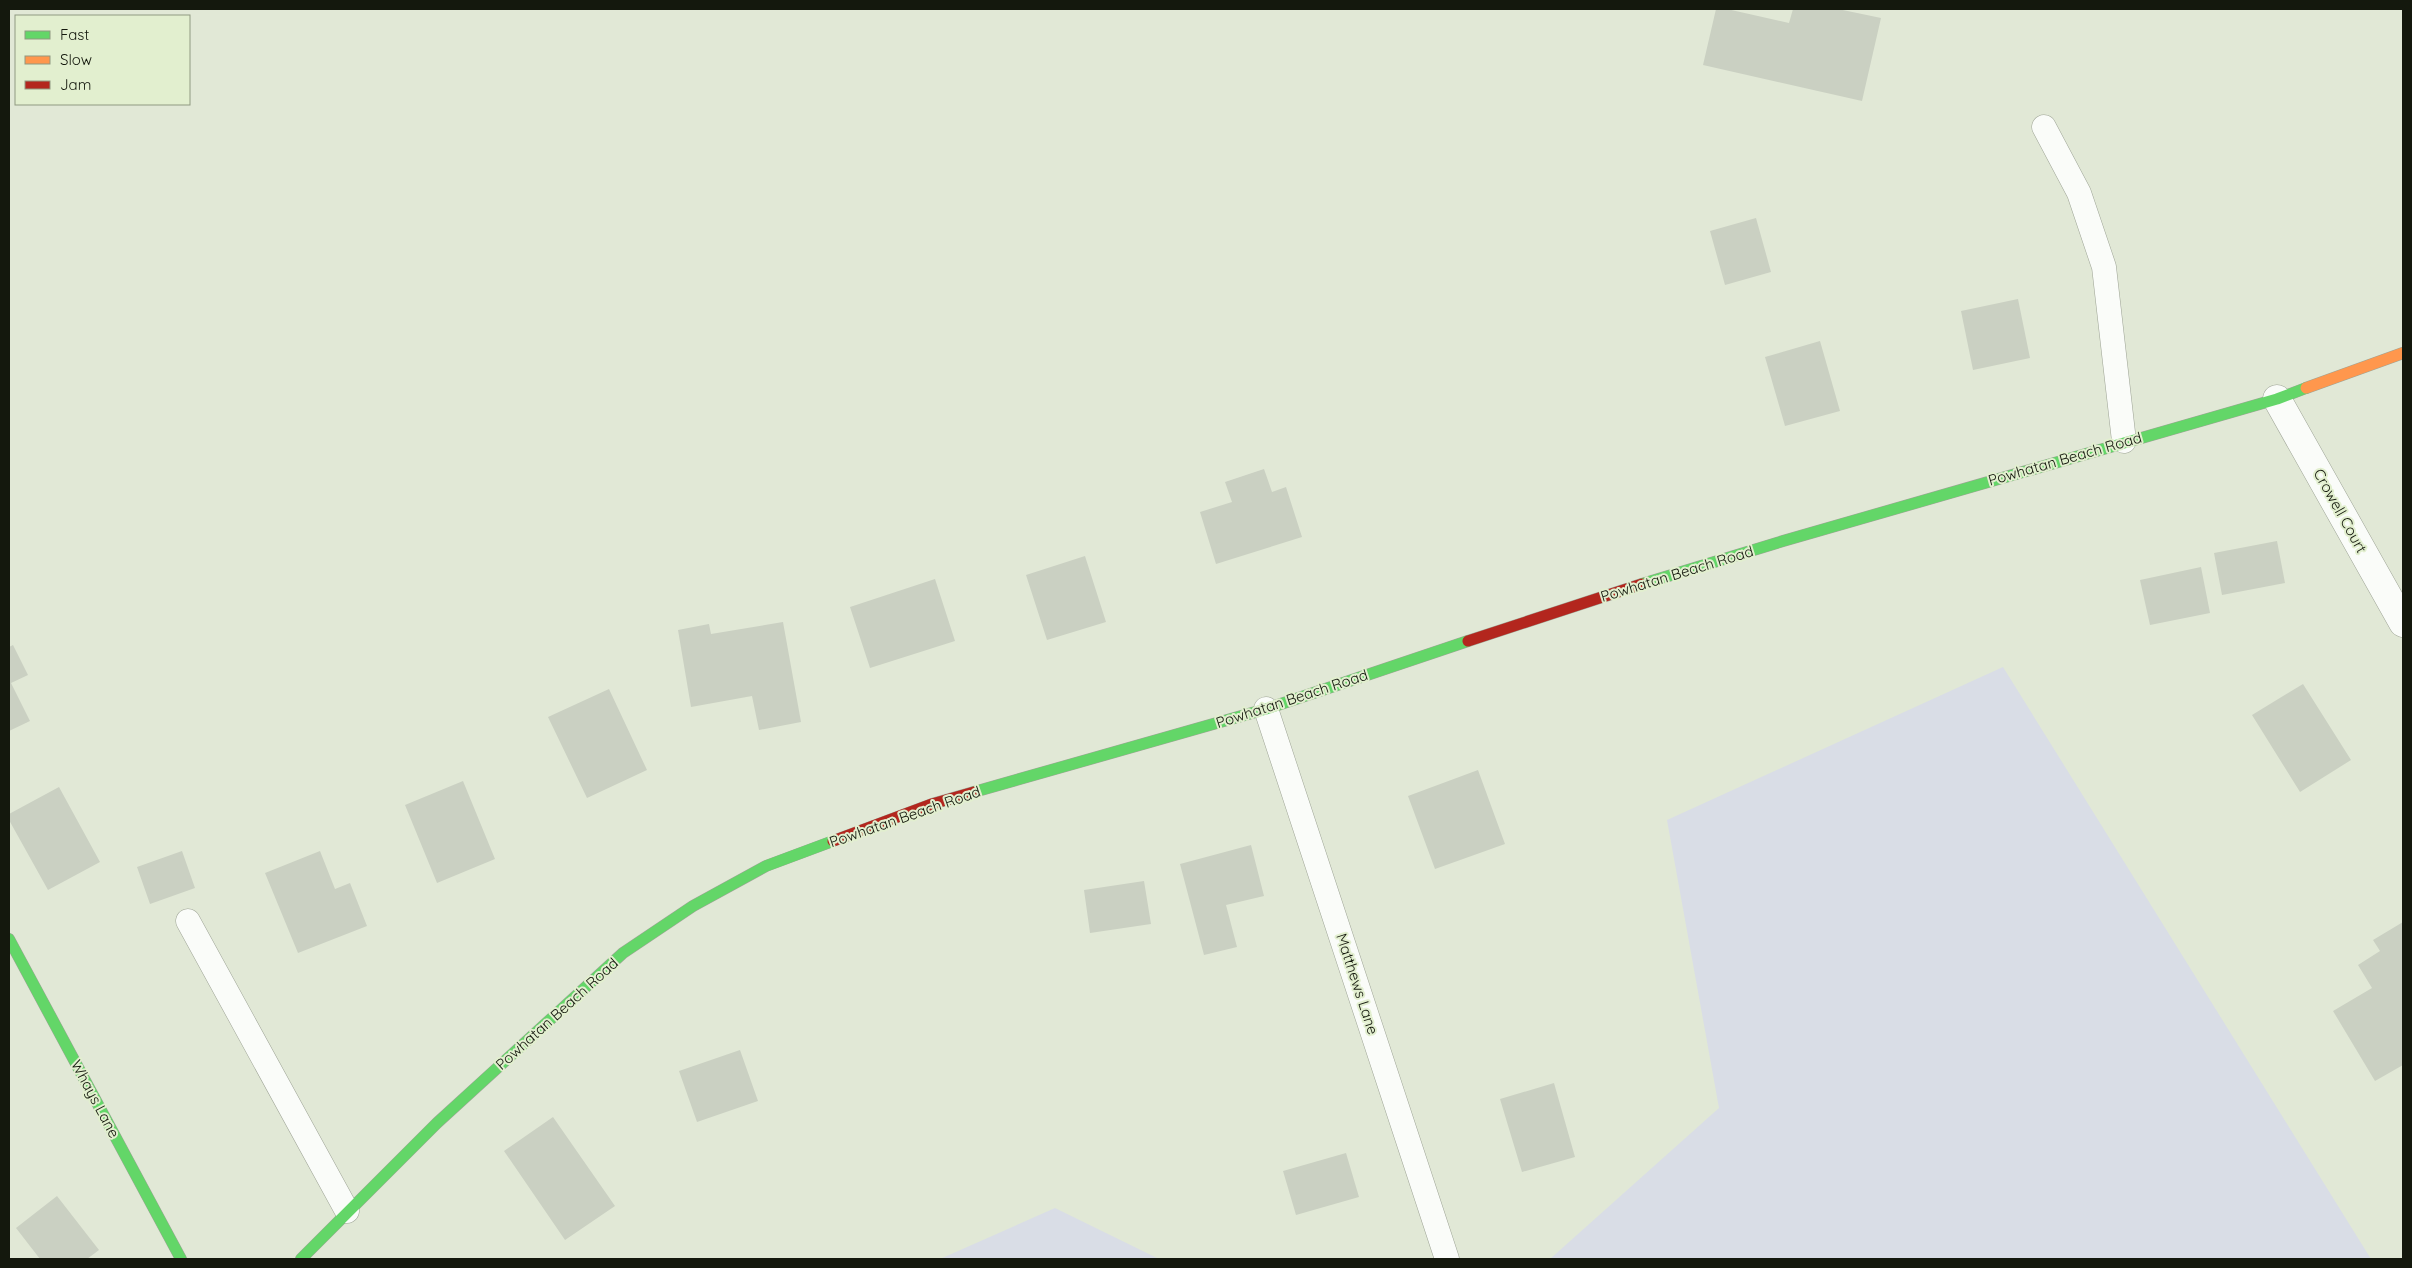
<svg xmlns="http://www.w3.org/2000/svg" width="2412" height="1268" font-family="Quicksand,sans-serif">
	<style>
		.green { fill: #d9dde6 }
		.building { fill: #cad0c2 }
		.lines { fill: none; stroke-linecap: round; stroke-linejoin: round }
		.lane-casing { stroke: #9ea496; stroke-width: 25 }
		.street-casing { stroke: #9ea496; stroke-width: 29 }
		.fast-casing { stroke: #9ea496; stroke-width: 12 }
		.slow-casing { stroke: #9ea496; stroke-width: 12 }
		.jam-casing { stroke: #9ea496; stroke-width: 12 }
		.lane { stroke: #fafcf9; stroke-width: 24 }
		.street { stroke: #fafcf9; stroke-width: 28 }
		.fast { stroke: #63d668; stroke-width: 11 }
		.slow { stroke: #ff974d; stroke-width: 11 }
		.jam { stroke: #b3261e; stroke-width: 11 }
		.labels { text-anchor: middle; stroke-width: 4; stroke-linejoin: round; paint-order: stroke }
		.street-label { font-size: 15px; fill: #14180d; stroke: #e2efcf }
	</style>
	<rect width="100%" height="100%" fill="#e1e8d6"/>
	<path class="green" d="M2003 667 2371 1259H1550L1719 1108 1667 820Z
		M1055 1208 1159 1259H940Z"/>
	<path class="building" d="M1716 9H1727L1789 23 1793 9H1838L1881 18 1862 101 1703 65Z
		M1756 218 1771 272 1725 285 1710 231Z
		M2018 299 2030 358 1973 370 1961 311Z
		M1820 341 1840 411 1785 426 1765 357Z
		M1264 469 1272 492 1286 487 1302 537 1216 564 1200 512 1232 502 1225 482Z
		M2277 541 2285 583 2222 595 2214 553Z
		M1085 556 1106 622 1047 640 1026 575Z
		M2201 567 2210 613 2150 625 2140 580Z
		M935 579 955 641 870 668 850 607Z
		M783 622 801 722 759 730 752 696 691 707 678 630 709 624 711 634Z
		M13 645 28 675 11 683 30 721 9 731V647Z
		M2303 684 2351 760 2300 792 2252 715Z
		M609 689 647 770 587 798 548 717Z
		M1478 770 1505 844 1435 869 1408 796Z
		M463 781 495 859 437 883 405 805Z
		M59 787 100 862 48 890 9 820V814Z
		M1251 845 1264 896 1226 905 1237 947 1204 955 1180 864Z
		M182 851 195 888 150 904 137 867Z
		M320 851 335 889 350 883 367 926 298 953 265 873Z
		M1144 881 1151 924 1090 933 1084 890Z
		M2403 922V1065L2375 1081 2333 1011 2372 988 2358 965 2380 951 2373 940Z
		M740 1050 758 1101 697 1122 679 1071Z
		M1554 1083 1575 1157 1522 1172 1500 1099Z
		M553 1117 615 1206 565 1240 504 1151Z
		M1346 1153 1359 1197 1296 1215 1283 1171Z
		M57 1196 99 1250 87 1259H40L16 1228Z"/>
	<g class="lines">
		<g class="lane-casing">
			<path id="lane" d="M2044 127 2079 193 2104 267 2124 441
				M1266 709 1447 1259
				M188 921 347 1211"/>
		</g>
		<g class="street-casing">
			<path id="street" d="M2277 399 2403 623"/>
		</g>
		<g class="fast-casing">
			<path id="fast" d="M1642 584 1783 541 2277 399 2306 388
				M974 792 1266 709 1468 641
				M9 939 181 1259
				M301 1259 437 1123 623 953 693 906 766 866 833 841"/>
		</g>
		<g class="slow-casing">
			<path id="slow" d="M2306 388 2403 353"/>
		</g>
		<g class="jam-casing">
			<path id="jam" d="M1468 641 1642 584
				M833 841 932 804 974 792"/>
		</g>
		<use href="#lane" class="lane"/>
		<use href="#street" class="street"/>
		<use href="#fast" class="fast"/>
		<use href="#slow" class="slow"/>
		<use href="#jam" class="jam"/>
	</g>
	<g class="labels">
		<g class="street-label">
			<text transform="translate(2065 459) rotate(-16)" y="5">Powhatan Beach Road</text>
			<text transform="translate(2340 511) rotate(61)" y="5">Crowell Court</text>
			<text transform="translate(1677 574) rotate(-17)" y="5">Powhatan Beach Road</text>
			<text transform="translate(1292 699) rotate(-18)" y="5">Powhatan Beach Road</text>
			<text transform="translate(905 817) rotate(-19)" y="5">Powhatan Beach Road</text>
			<text transform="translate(1357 984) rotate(72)" y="5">Matthews Lane</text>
			<text transform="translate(557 1014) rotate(-42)" y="5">Powhatan Beach Road</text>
			<text transform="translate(95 1099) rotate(62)" y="5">Whays Lane</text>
		</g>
	</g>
	<rect width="2412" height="1268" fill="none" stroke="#14180d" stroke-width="20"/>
	<rect x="15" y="15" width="175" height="90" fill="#e2efcf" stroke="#909981"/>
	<rect x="25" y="31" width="25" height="8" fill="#63d668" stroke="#909981"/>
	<text x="60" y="40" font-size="15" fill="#14180d">Fast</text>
	<rect x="25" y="56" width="25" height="8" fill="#ff974d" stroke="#909981"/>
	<text x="60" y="65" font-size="15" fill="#14180d">Slow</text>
	<rect x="25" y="81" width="25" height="8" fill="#b3261e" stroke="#909981"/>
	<text x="60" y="90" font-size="15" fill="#14180d">Jam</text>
</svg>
